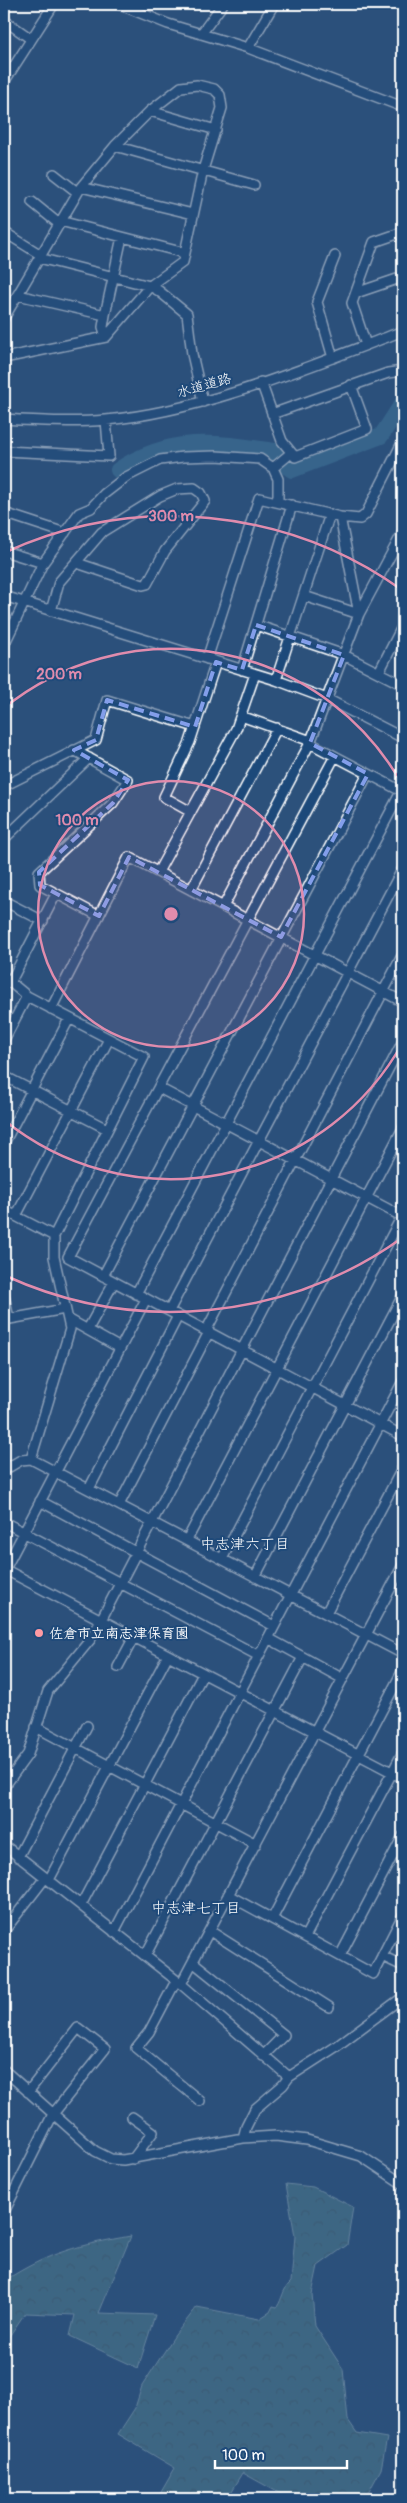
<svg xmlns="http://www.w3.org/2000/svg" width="407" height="2503" font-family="Pangolin,'Klee One',sans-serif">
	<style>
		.forest { fill: url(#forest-crowns); stroke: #a8c0c6 }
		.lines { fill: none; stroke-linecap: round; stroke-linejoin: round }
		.river { stroke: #447d9e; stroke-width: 16 }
		.minor-casing { stroke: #fff; stroke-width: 12 }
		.minor { stroke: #1f4a7a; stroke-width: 9 }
		.marked { fill: none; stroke: #839eea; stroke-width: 4; stroke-dasharray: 10 6; stroke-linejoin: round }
		.ring { fill: none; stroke: #e08cad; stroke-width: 2.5 }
		.poi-dot { fill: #ff9aa2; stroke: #1f4a7a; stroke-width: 2 }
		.labels { text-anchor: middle; stroke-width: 4; stroke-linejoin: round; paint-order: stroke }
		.street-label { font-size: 14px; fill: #fff; stroke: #1f4a7a }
		.poi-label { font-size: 14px; font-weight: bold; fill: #fff; stroke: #1f4a7a; text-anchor: start }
		.neighbourhood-label { font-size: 15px; fill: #fff; stroke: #1f4a7a }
		.centre { fill: #e08cad; stroke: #1f4a7a; stroke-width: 2.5 }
		.ring-label { font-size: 15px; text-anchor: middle; font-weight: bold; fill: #e08cad; stroke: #1f4a7a; stroke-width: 4; stroke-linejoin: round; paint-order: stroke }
	</style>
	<defs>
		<pattern id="forest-crowns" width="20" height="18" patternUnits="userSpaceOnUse" patternTransform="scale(1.25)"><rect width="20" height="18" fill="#52818c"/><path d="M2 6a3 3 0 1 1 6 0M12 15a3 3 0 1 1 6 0" fill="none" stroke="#4f696f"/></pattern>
	</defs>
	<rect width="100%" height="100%" fill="#2c517b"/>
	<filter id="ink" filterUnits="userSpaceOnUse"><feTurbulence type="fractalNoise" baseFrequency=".02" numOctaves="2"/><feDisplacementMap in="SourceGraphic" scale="10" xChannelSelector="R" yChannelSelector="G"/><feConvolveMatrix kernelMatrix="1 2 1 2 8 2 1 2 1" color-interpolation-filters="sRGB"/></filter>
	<g filter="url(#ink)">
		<path class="forest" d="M286 2184 313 2187 353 2207 347 2245 318 2266 312 2294 315 2326 343 2369 348 2420 357 2433 387 2438 381 2469 365 2499H290L243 2473 227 2499H157L175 2468 118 2434 135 2408 142 2386 175 2335 197 2307 259 2319 270 2312 273 2306 277 2307C283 2298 282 2290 291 2282L295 2236Z
			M131 2236 99 2313 155 2315 138 2368 70 2336 75 2315 25 2313 4 2344V2281C49 2252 79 2245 131 2236Z"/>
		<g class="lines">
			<path class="river" d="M118 470C168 436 217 441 274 451L284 465 292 470 381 436 403 402"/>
			<g class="minor-casing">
				<path id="minor" d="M118 4 168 24 248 48 403 107
					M4 20 31 39
					M201 34 223 4
					M248 48 274 4
					M4 82 54 4
					M150 111 216 130
					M115 146 254 185
					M54 174 77 192
					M81 187 193 214
					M32 202 59 224
					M60 221 185 253
					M4 232 41 255
					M39 258 150 286 159 291 187 314 192 354 203 402
					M356 293 403 277
					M18 295 105 315
					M4 318 81 187 115 146 150 111 181 87 197 85 214 89 220 95 222 108 203 170 183 262 150 286 106 337 4 358
					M106 337 103 327 105 315 122 237
					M366 345 352 303 374 242 403 232
					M333 358 317 302 335 256
					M261 382 282 441 295 457 367 429 351 385
					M272 414 388 373 403 371
					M4 419C37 421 72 423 106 420 205 411 310 366 403 331
					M4 451 109 456 106 420
					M278 501V479L273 468 291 453
					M4 513 65 533
					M340 517 360 519 366 514 403 441
					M4 551 43 563
					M4 596 276 680 327 699 403 738
					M51 611 59 582 102 532 160 496 177 489 194 488 201 493 205 501 165 551 147 584 143 585 77 563
					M256 625 344 655 403 685
					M4 645 43 563 79 513 91 508 104 494 126 477 160 460 183 457 216 456 260 459 273 468
					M207 659 259 498 340 517 359 614 304 596
					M242 670 292 505
					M379 672 403 625
					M276 680 330 514
					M241 716 311 741
					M310 743 403 792
					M74 750 128 780 113 803 39 872 40 885 99 916
					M335 756 68 1257 403 1436
					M4 786 96 740 107 700 195 727
					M191 812 164 797 190 742 216 662
					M4 839 89 758
					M158 872 236 729 255 674
					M191 890 277 728
					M4 901 43 921
					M223 907 310 743 359 614 403 532
					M4 977 27 996 144 1057 54 1236V1257L70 1329 31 1459
					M10 983 56 894
					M51 1009 129 857 403 1002
					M4 1040 27 996
					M4 1076 107 1129
					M159 1088 403 1217
					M4 1143 69 1019
					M4 1210 54 1236
					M16 1216 109 1039
					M103 1276 368 774
					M136 1294 403 788
					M4 1295 9 1319
					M169 1311 403 868
					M68 1319 120 1348
					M4 1320 65 1309
					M88 1329 114 1282
					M206 1331 403 954
					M4 1470 21 1460 31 1459 403 1654
					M89 1489 178 1316
					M40 1501 274 1626
					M119 1505 209 1332
					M4 1522 259 1656
					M187 1540 403 1128
					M222 1559 402 1216 403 1207
					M4 1569 403 1778
					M5 1569 146 1299
					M255 1577 403 1295
					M326 1613 403 1467
					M268 1638 343 1679
					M118 1667 134 1637
					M36 1727 256 1844
					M4 1787 28 1754 48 1691 90 1640 101 1620 403 1041
					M4 1845 181 1984 289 2077
					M18 1857 87 1726
					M49 1880 168 1655
					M228 1895 373 1974 403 1915
					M81 1905 203 1674
					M272 1919 403 1670
					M4 1931 45 1878
					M210 1931 329 2007
					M114 1932 403 1381
					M305 1937 403 1752
					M145 1956 303 1657
					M340 1956 403 1836
					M382 1956 403 1966
					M193 1962 284 2035 263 2056
					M176 1981 149 2032 136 2048 200 2101
					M181 1984 403 1565
					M4 2070 95 2151 111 2159 123 2160 243 2138 276 2136 307 2140 361 2156 403 2184
					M132 2117 153 2132 133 2159
					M243 2138 246 2127 255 2109 283 2085 289 2077 337 2046 403 1997
					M4 2212 53 2114 105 2049 78 2028 28 2092"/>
			</g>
			<use href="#minor" class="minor"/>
		</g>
	</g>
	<path d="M0 0H407V2503H0ZM256 625 344 655 310 743 368 774 281 937 129 857 99 916 40 885 39 872 113 803 128 780 74 750 96 740 107 700 195 727 216 662 242 670Z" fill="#2c517b" fill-opacity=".55" fill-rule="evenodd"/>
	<path class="marked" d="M256 625 344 655 310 743 368 774 281 937 129 857 99 916 40 885 39 872 113 803 128 780 74 750 96 740 107 700 195 727 216 662 242 670Z"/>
	<circle cx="171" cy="914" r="133" fill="#e08cad" fill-opacity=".12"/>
	<g class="ring">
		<circle cx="171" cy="914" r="133"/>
		<path d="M403 1042A265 265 0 0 1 4 1120M4 708A265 265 0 0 1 403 786"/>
		<path d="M402 1238A398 398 0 0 1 6 1276M6 552A398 398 0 0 1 402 590"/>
	</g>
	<circle class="poi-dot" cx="39" cy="1633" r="5"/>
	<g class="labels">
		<g class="street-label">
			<text transform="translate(204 385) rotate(-16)" y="5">水道道路</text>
		</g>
		<g class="poi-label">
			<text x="49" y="1638">佐倉市立南志津保育園</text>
		</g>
		<g class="neighbourhood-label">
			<text x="245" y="1549">中志津六丁目</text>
			<text x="196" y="1913">中志津七丁目</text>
		</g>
	</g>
	<circle cx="171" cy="914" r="8" class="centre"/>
	<g class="ring-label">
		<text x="171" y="521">300 m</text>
		<text x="59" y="679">200 m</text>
		<text x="77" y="825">100 m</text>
	</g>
	<rect width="407" height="2503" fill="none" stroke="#1f4a7a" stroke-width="20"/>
	<rect x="10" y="10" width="387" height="2483" fill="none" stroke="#fff" stroke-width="2" filter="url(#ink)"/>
	<path d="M215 2460v8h132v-8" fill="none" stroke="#ffffff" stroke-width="2.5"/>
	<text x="222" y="2460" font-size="15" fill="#ffffff" stroke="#1f4a7a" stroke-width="4" paint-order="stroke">100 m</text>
</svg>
